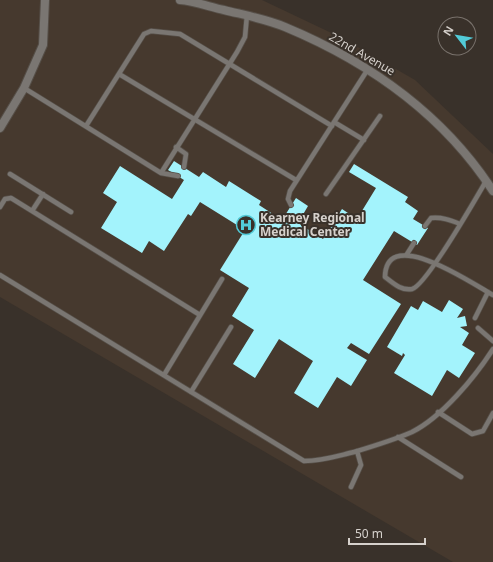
<svg xmlns="http://www.w3.org/2000/svg" width="493" height="562" font-family="'Noto Sans',sans-serif">
	<style>
		.built { fill: #46392e }
		.building { fill: #a3f3fc }
		.lines { fill: none; stroke-linecap: round; stroke-linejoin: round }
		.lane-casing { stroke: #554e47; stroke-width: 6 }
		.street-casing { stroke: #554e47; stroke-width: 10 }
		.lane { stroke: #7a7672; stroke-width: 4.5 }
		.street { stroke: #7a7672; stroke-width: 8 }
		.labels { text-anchor: middle; stroke-width: 4; stroke-linejoin: round; paint-order: stroke }
		.street-label { font-size: 12px; fill: #d6d1cc; stroke: #39312a }
		.poi-label { font-size: 12px; font-weight: bold; fill: #d6d1cc; stroke: #39312a; text-anchor: start }
	</style>
	<rect width="100%" height="100%" fill="#39312a"/>
	<path class="built" d="M0 0H262L342 38 415 80 493 154V562H453L0 297Z"/>
	<path class="building" d="M174 161 199 177 203 172 226 187 229 181 261 201 259 205 282 220 296 198 308 206 298 223 323 239 342 209 357 219 376 188 349 172 354 164 408 197 405 202 418 211 413 219 428 228 417 245 394 231 363 280 401 304 369 354 351 343 347 348 367 360 351 386 337 377 318 408 294 393 313 361 279 339 255 378 233 364 254 330 232 316 249 288 220 270 245 230 200 202 191 216 188 214 164 251 149 241 142 253 101 228 117 202 103 193 120 166 172 199 184 180 168 170Z
		M449 300 463 309 457 318 465 316 467 326 460 327 469 333 462 345 475 353 459 378 447 370 432 396 394 373 405 355 403 353 402 356 387 347 411 306 418 310 423 301 442 312Z"/>
	<g class="lines">
		<g class="lane-casing">
			<path id="lane" d="M119 74 296 180
				M24 88 161 173 237 52 245 37 247 15
				M334 122 364 140
				M86 126 144 34 151 31 180 34 332 126
				M176 147 186 154 184 167
				M161 173 178 176
				M10 174 71 212
				M486 181C476 198 426 286 412 289 401 291 393 283 385 277 386 224 473 284 493 295
				M326 194 380 116
				M291 205 288 199 290 191 368 69
				M0 207 5 199 11 198 200 315
				M32 211 43 194
				M425 226 431 218C442 217 450 220 460 224
				M407 254 414 243
				M0 275 304 461C322 461 337 456 354 452 374 446 394 440 412 432 442 417 475 377 493 349
				M475 318 488 292
				M478 328 493 341
				M164 375 222 279
				M191 392 231 327
				M438 412 472 434 483 431 493 413
				M398 437 461 477
				M351 487 361 465 357 451"/>
		</g>
		<g class="street-casing">
			<path id="street" d="M180 0C194 1 210 7 224 10 244 15 266 19 285 27 369 62 443 114 493 191
				M0 128 24 88 43 45 45 0"/>
		</g>
		<use href="#lane" class="lane"/>
		<use href="#street" class="street"/>
	</g>
	<defs>
		<g id="hospital-ring" transform="scale(1)"><circle r="9.5" fill="#39312a" stroke="#52cbd8" stroke-width="1.5"/><path d="M-5-5h3v3.5h4V-5h3V5h-3V1.5h-4V5h-3Z" fill="#52cbd8"/></g>
	</defs>
	<g fill-rule="evenodd">
		<use href="#hospital-ring" x="246" y="225"/>
	</g>
	<g class="labels">
		<g class="street-label">
			<text transform="translate(362 54) rotate(30)" y="4">22nd Avenue</text>
		</g>
		<g class="poi-label">
			<text x="260" y="222">Kearney Regional<tspan x="260" dy="14">Medical Center</tspan></text>
		</g>
	</g>
	<g transform="translate(457 36) rotate(301)"><circle r="19" fill="#39312a" stroke="#78716b"/>
	<path d="M0-3L7 15L0 10L-7 15Z" fill="#52cbd8"/>
	<text y="-6" font-size="11" font-weight="bold" text-anchor="middle" fill="#d6d1cc">N</text>
	</g>
	<path d="M349 538v6h76v-6" fill="none" stroke="#d6d1cc" stroke-width="2"/>
	<text x="355" y="538" font-size="12" fill="#d6d1cc" stroke="#39312a" stroke-width="3" paint-order="stroke">50 m</text>
</svg>
